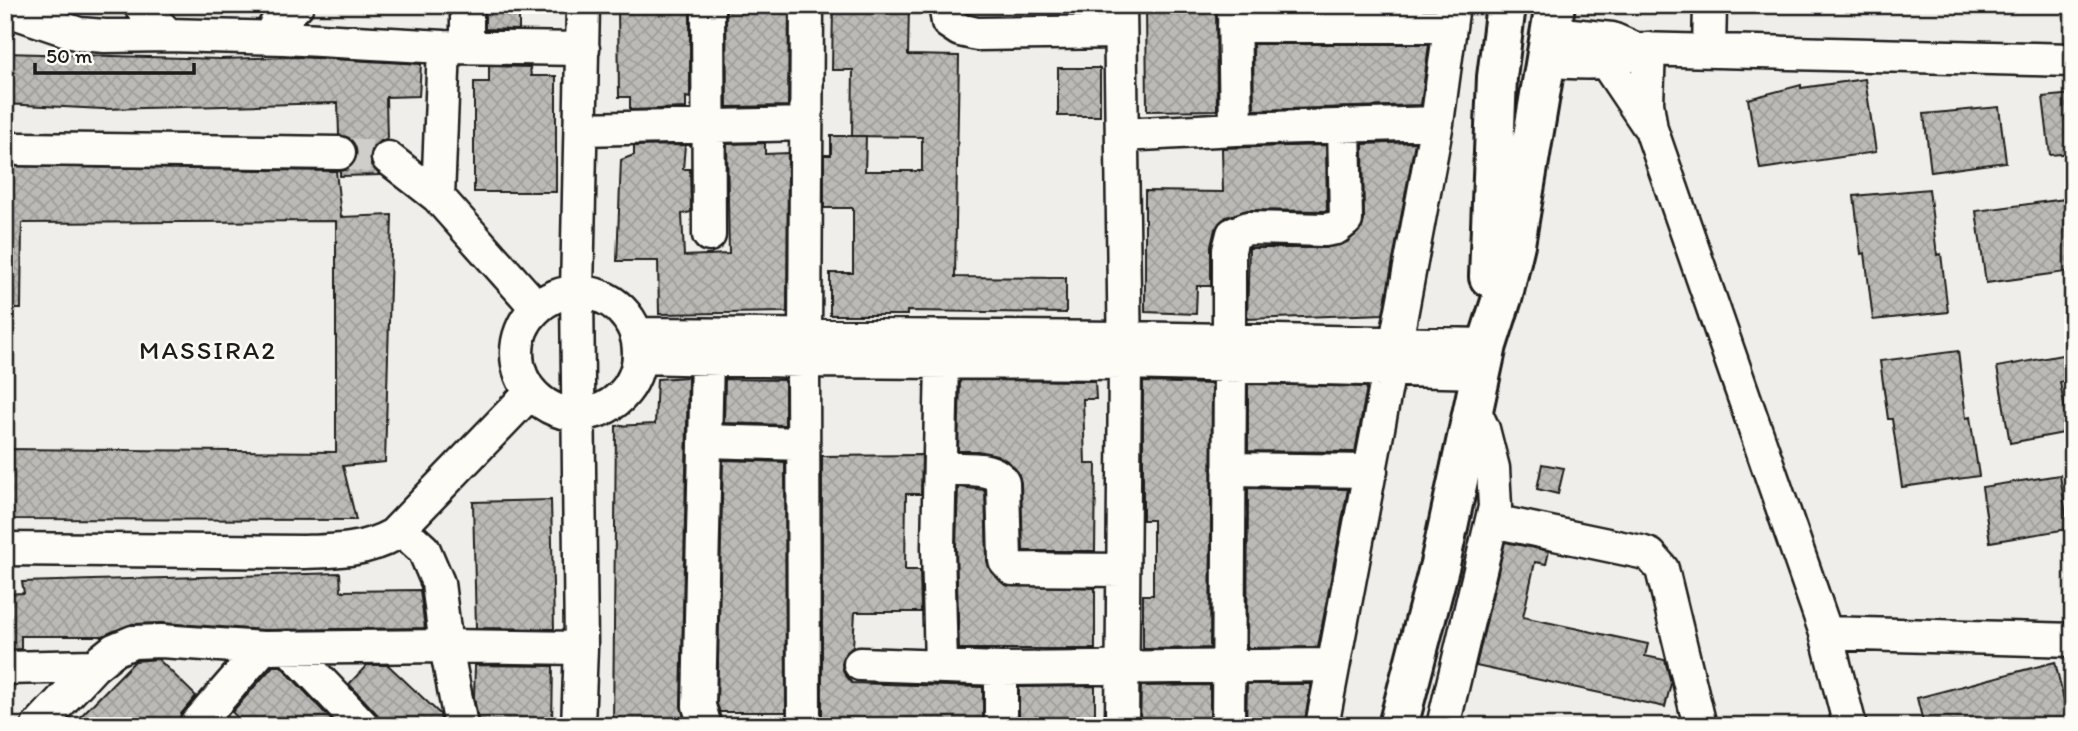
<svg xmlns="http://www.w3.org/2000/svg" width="2078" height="731" font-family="Itim,sans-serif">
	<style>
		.building { fill: url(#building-cross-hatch); stroke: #1c1c1c; stroke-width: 2 }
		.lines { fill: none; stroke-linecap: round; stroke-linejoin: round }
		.minor-tunnel { stroke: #d0cecb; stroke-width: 32; stroke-dasharray: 32 16; stroke-linecap: butt }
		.minor-casing { stroke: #1c1c1c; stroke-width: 37 }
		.major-casing { stroke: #1c1c1c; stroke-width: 44 }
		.minor { stroke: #fdfcf7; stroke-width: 32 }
		.major { stroke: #fdfcf7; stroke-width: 38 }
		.labels { text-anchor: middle; stroke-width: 5; stroke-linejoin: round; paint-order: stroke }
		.neighbourhood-label { font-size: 26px; letter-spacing: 2px; fill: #1c1c1c; stroke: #fdfcf7 }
	</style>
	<defs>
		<pattern id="building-cross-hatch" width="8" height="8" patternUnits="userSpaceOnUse" patternTransform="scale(1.75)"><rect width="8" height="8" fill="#bbbab6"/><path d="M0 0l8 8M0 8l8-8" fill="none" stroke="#a09f9c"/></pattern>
	</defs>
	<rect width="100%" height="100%" fill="#f0eeea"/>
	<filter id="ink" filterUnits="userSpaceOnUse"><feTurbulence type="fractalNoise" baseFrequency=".0143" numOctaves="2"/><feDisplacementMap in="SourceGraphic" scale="14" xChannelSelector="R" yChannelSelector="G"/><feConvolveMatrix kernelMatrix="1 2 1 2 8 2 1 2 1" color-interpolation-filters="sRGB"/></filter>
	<g filter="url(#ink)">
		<path class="building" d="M485 5H519V30L485 29Z
			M618 5H690V98L686 97V108L630 110V97H619Z
			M726 5H789L788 106 727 107Z
			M833 5H909L908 55 959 56 955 277 1066 278V313L907 311V315H830V273H853V208H824V155H831V136H866L865 171H922V137L852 136 853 70H832Z
			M1146 5H1216L1217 110 1147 111Z
			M1252 5H1434V8H1252Z
			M1253 44H1429L1421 105 1254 110Z
			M5 53 220 59 296 57 421 64 419 96 386 97 387 140 381 141 374 146 370 156 371 165 380 175 340 176V171L349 169 354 163 357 153 355 143 349 138 339 135 338 103 103 109 5 104Z
			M489 66 530 67 531 76H556V192H474V82H489Z
			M1058 68H1100V116H1058Z
			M1865 79 1876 152 1760 169 1748 99 1801 85V88Z
			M2073 94V153L2050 155 2043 97Z
			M1999 107 2006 162 1931 172 1924 114Z
			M1415 142 1383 314 1247 319 1249 248H1325L1347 242 1362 228 1364 220 1363 144Z
			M765 143V154L788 153 787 312 659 314 658 261H617L621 160 634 155V146L685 145 683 169H690L691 212 682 214 684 256 729 254 727 144Z
			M1326 145 1327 211 1248 210 1226 217 1215 229 1211 246V286H1197L1196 314 1145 312V191L1223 192 1222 148Z
			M5 166 336 171 341 217 392 215 385 462 343 466 356 520 5 519V449L336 452V221L22 223 21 309H5Z
			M1929 189 1937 255 1941 254 1948 312 1873 320 1865 253 1861 254 1854 196Z
			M2073 198V271L1986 283 1976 211Z
			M1958 351 1966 418 1970 417 1979 476 1902 487 1892 419H1888L1880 361Z
			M2073 353V379L2060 382 2069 432 2010 443 1997 367Z
			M688 377 681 706 686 726H613L616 426 655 424 657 379Z
			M725 379 785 380V425L724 423Z
			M960 380 1095 381 1096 399H1083L1085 464H1096L1095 551H1023L1021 483 1018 472 1009 462 997 455 978 451H958Z
			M1143 382 1212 384 1210 648 1143 649V595H1153V520H1143Z
			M1248 384 1367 387 1355 452 1248 451Z
			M922 455 921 494H906L905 570H920L921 612H855L853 647 845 654 842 664 844 673 852 683 983 687V726H822V456Z
			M723 460 785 462 786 712H720L717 704Z
			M1542 464 1564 468 1558 494 1537 489Z
			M2060 475 2068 529 1990 542 1982 487Z
			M958 487 985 490 987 561 991 572 1005 585 1095 588V649H959L956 547Z
			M1248 488 1348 489 1318 647 1247 648Z
			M551 500 554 629 476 628 473 502Z
			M1505 542 1549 551 1546 564 1535 562 1523 617 1648 644 1645 656 1665 660 1671 683 1665 707 1476 666Z
			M340 573 341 591 420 590 425 628 264 630 162 623 132 624 103 636H21V649L5 650V594L24 593 22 582Z
			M158 659 196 696 181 714 177 726H71L135 661Z
			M2055 662 2070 726H1924L1917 698Z
			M367 665H388L440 714 442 726H381L376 713 349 684Z
			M475 665 553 666 552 726H479L474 697Z
			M273 666H281L337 726H246L232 712Z
			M1247 684H1311L1304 726H1246Z
			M1210 685V726H1140L1141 686Z
			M1095 686V726H1019V687Z"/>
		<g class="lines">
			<path class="minor-tunnel" d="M339 153 388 158"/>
			<g class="minor-casing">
				<path id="minor" d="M140 5 168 35
					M467 5V47
					M708 5 709 235
					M945 5 948 22 960 30 977 34 1120 32
					M1120 5 1125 363 1122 726
					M1234 8 1236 129
					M5 12 17 13 79 34 105 36 168 35 284 38 444 47 583 49
					M1234 26H1450
					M1551 33 1612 39 1635 49 2073 60
					M284 38 275 26 297 5
					M1649 49 1647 103 1651 129 1826 633 1850 726
					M1709 50 1710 5
					M1546 61C1573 61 1614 69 1635 49
					M1605 61 1648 125
					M581 129 806 124
					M1122 135 1236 129 1437 123
					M19 149 339 153
					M388 158 438 197 537 308
					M438 197 444 47
					M517 353a61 61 0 1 1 122 0a61 61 0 1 1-122 0Z
					M636 334 1123 338 1487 345
					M805 335 807 5
					M1229 339V250L1233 234 1248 228 1325 230 1336 228 1346 220 1344 125
					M1396 342 1437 123 1453 5
					M639 357 803 361 1125 363 1483 372
					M803 361 804 726
					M706 441 802 444
					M940 469C959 470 994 464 1003 483L1005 560 1013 569 1123 570
					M1229 469 1371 471
					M1493 521 1641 552 1650 555 1662 569 1700 726
					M400 528 424 550 438 583 446 646 461 726
					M5 549 304 552C336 551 364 551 393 535L531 392
					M1826 633 2073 640
					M288 647 363 726
					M860 664 1001 669
					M941 666 938 547 942 362
					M5 668 94 666
					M38 726 94 666 114 650 133 642 161 641 263 648 446 646 581 648
					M195 726 263 648
					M578 726 581 648 577 292 583 5
					M705 726 699 706 707 358
					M1001 726V669L1332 665
					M1228 726 1230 365
					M1322 726 1389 370
					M1443 726 1495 507 1493 468 1483 429 1474 410"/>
			</g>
			<g class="major-casing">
				<path id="major" d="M1489 277 1497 77 1506 5
					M1398 726 1440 564 1487 345 1503 295 1515 244 1555 5"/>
			</g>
			<use href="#minor" class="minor"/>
			<use href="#major" class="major"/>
		</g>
	</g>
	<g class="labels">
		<g class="neighbourhood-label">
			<text x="208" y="359">MASSIRA2</text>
		</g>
	</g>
	<rect width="2078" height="731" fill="none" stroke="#fdfcf7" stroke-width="28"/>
	<rect x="14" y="14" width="2050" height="703" fill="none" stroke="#1c1c1c" stroke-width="2.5" filter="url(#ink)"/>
	<path d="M35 63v10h159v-10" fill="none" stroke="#1c1c1c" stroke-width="3.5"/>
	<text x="46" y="63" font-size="21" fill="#1c1c1c" stroke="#fdfcf7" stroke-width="5" paint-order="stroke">50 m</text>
</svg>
